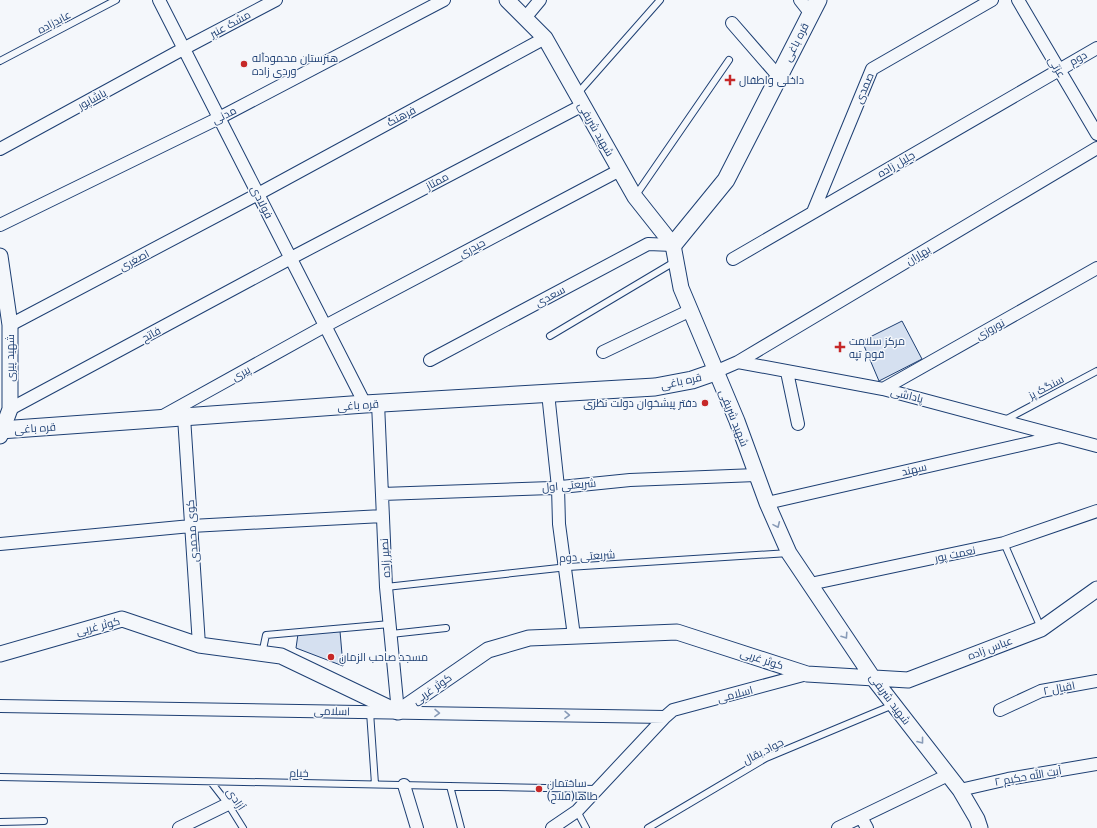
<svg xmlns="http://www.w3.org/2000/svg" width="1097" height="828" font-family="'Fira Sans',Cairo,sans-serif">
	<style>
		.building { fill: #d5e0f0; stroke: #1d3f73 }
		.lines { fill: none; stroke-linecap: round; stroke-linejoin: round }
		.service-casing { stroke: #1d3f73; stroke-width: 8 }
		.minor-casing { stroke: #1d3f73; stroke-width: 14 }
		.tertiary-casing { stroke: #1d3f73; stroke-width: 17 }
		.secondary-casing { stroke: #1d3f73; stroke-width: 19 }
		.service { stroke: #f4f7fb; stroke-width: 6 }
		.minor { stroke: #f4f7fb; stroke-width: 12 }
		.tertiary { stroke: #f4f7fb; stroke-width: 15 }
		.secondary { stroke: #f4f7fb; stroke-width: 17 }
		.oneway { stroke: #889bb7 }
		.poi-dot { fill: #c62828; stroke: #f4f7fb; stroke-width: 1.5 }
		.labels { text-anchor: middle; stroke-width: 3; stroke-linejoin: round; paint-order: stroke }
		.street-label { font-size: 11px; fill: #1d3f73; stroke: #f4f7fb }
		.poi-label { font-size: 11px; fill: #1d3f73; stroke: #f4f7fb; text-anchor: start }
	</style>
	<rect width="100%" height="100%" fill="#f4f7fb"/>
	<path class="building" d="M902 321 922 359 879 381 862 341Z
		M340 631 343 666 296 648 298 634Z"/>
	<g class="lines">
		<g class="service-casing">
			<path id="service" d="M0 61 116 0
				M578 93 660 0
				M636 195 729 60
				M550 336 676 261
				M1005 420 1097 371
				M1004 543 1041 628
				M386 587 568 567 789 553
				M391 634 446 628
				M262 654 266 635 390 624
				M370 712 375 784
				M0 777 596 789
				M211 782 228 804 243 828
				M450 786 461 828
				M577 811 586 828
				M0 822 44 821
				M648 828 766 758 893 705"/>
		</g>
		<g class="minor-casing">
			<path id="minor" d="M159 0 365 404
				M800 0 811 14
				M1018 0 1097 134
				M525 18 540 0
				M732 23 779 77
				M0 149 183 49 276 0
				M813 212 872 69 992 0
				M0 225 219 118 444 0
				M733 259 1097 48
				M10 325 258 194 545 38
				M603 352 691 310
				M430 360 648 244 673 245
				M738 362 1097 148
				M715 372 738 362 883 389 1097 446
				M787 372 798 424
				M883 389 1097 268
				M548 393 558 487 559 524 574 636
				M378 403 386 587 398 712
				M10 409 291 258 583 105
				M161 417 325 326 620 170
				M184 417 199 645
				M382 494 551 488 630 480 756 475
				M767 503 1060 436
				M0 544 191 526 383 516
				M810 584 1004 543 1097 511
				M0 706 665 717
				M1000 710 1041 691 1097 681
				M404 785 417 828
				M960 790 1008 779 1097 764
				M861 817 867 828
				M179 828 228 804
				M552 828 577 811 665 717 673 710 807 674
				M838 828 948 775"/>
		</g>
		<g class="tertiary-casing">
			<path id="tertiary" d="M507 0 545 38 635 197 673 245 681 288 737 421 767 503 789 553 873 678 960 790 977 819 980 828
				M0 256 10 325V409L0 436
				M0 654 122 619 199 645 281 656 398 712 488 650 529 638 677 632 807 674 908 680 1041 629 1097 589"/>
		</g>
		<g class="secondary-casing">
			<path id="secondary" d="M673 245 726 180 818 0
				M0 430 365 404 655 387 692 380 715 372"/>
		</g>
		<use href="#service" class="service"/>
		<use href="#minor" class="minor"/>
		<use href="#tertiary" class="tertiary"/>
		<use href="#secondary" class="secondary"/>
	</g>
	<defs><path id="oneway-chevron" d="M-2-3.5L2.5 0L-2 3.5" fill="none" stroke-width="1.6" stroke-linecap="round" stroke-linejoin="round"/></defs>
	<g class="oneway">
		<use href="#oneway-chevron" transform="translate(777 525) rotate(66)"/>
		<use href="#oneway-chevron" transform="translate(845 636) rotate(56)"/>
		<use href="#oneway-chevron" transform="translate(437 713) rotate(1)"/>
		<use href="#oneway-chevron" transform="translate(567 715) rotate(1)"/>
		<use href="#oneway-chevron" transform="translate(921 741) rotate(52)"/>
	</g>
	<g class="poi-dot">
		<circle cx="244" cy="64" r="4"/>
		<path d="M728 74h4v4h4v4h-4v4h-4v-4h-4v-4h4z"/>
		<path d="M838 341h4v4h4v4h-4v4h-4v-4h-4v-4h4z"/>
		<circle cx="705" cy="403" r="4"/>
		<circle cx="331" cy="657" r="4"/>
		<circle cx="539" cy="789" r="4"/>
	</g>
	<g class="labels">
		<g class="street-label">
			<text transform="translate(54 22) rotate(-28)" y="4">عابدزاده</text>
			<text transform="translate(230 24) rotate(-28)" y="4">مشک عنبر</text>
			<text transform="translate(796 42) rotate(-63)" y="4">قره باغی</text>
			<text transform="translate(1078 58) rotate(-29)" y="4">دوم</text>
			<text transform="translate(1057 67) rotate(59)" y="4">عزتی</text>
			<text transform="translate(864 88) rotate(-67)" y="4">صمدی</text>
			<text transform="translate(92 99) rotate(-29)" y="4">پاشاپور</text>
			<text transform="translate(224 115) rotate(-27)" y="4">مدنی</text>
			<text transform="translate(401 116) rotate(-28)" y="4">فرهنگ</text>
			<text transform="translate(596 129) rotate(60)" y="4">شهید شریفى</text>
			<text transform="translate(896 164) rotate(-30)" y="4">جلیل زاده</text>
			<text transform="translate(437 181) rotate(-28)" y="4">ممتاز</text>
			<text transform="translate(262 202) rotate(63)" y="4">فولادی</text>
			<text transform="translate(472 248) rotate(-28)" y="4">حیدری</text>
			<text transform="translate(918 255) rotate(-31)" y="4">بهاران</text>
			<text transform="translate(134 260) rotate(-28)" y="4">اصغری</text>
			<text transform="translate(550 296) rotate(-28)" y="4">سعدی</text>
			<text transform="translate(990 329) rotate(-29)" y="4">نوروزی</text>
			<text transform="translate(151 334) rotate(-28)" y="4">فاتح</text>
			<text transform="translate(10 358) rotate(-90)" y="4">شهید پیری</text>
			<text transform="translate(241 373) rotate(-29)" y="4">پیری</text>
			<text transform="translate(681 381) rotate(-12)" y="4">قره باغی</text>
			<text transform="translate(1046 387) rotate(-28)" y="4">سنگک پز</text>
			<text transform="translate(907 395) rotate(14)" y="4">پاداشی</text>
			<text transform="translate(358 405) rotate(-4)" y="4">قره باغی</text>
			<text transform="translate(734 418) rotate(68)" y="4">شهید شریفى</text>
			<text transform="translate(35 428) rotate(-4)" y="4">قره باغی</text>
			<text transform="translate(914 469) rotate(-13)" y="4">سهند</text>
			<text transform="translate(569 485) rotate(-5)" y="4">شریعتی اول</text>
			<text transform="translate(192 531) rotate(-94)" y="4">کوی محمدی</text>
			<text transform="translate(955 554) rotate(-12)" y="4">نعمت پور</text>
			<text transform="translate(587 556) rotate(-4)" y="4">شریعتی دوم</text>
			<text transform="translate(385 558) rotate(-93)" y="4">نصیر زاده</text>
			<text transform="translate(98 626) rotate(-14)" y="4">کوثر غربی</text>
			<text transform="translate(990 648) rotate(-21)" y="4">عباس زاده</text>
			<text transform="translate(762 659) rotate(18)" y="4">کوثر غربی</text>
			<text transform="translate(1059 688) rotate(-11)" y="4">اقبال ۲</text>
			<text transform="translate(432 689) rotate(-35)" y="4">کوثر غربی</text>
			<text transform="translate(735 694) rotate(-15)" y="4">اسلامی</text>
			<text transform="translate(890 699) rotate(53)" y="4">شهید شریفى</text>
			<text transform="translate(332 711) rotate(1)" y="4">اسلامی</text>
			<text transform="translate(763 751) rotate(-27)" y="4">جواد بقال</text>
			<text transform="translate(299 773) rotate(1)" y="4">خیام</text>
			<text transform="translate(1028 776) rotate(-10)" y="4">آیت الله حکیم ۲</text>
			<text transform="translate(236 799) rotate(56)" y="4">آزادی</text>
		</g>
		<g class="poi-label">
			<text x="252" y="62">هنرستان محمودآله<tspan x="252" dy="13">وردی زاده</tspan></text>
			<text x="739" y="84">داخلی واطفال</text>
			<text x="849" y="345">مرکز سلامت<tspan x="849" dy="13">قوم تپه</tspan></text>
			<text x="697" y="407" text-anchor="end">دفتر پیشخوان دولت نظری</text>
			<text x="339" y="661">مسجد صاحب الزمان</text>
			<text x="547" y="787">ساختمان<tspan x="547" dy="13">طاها(فلاح)</tspan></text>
		</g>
	</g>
</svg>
